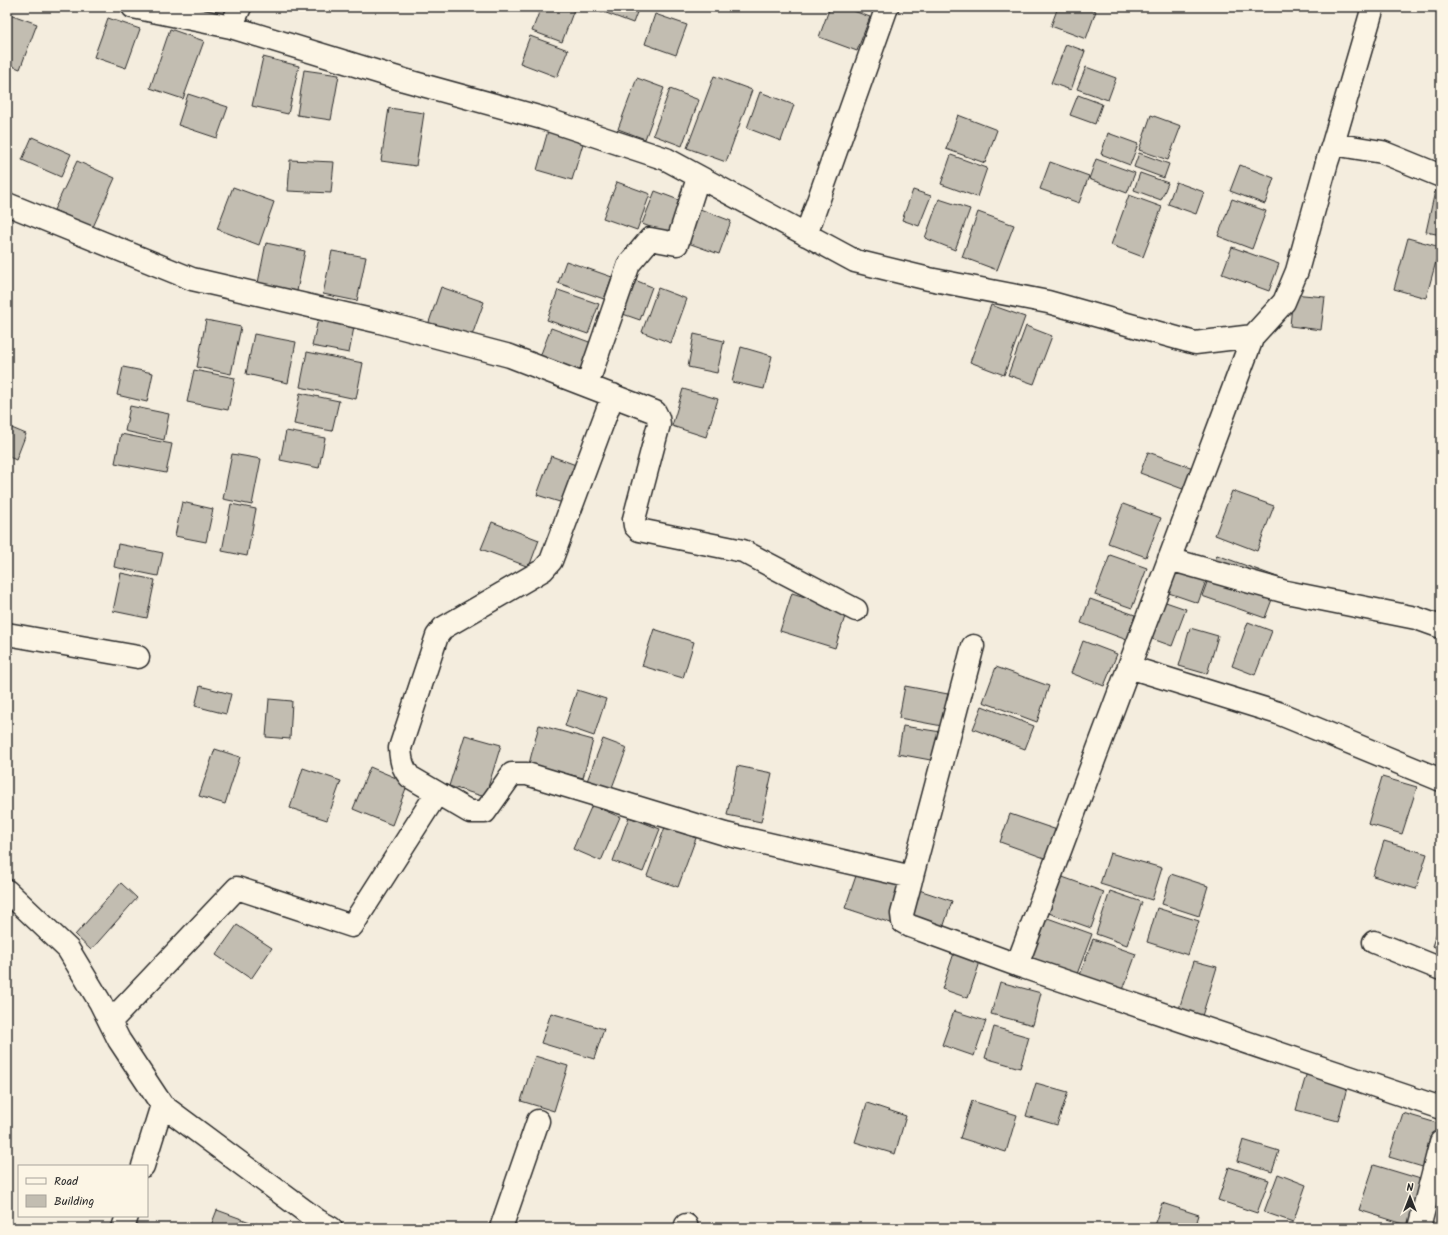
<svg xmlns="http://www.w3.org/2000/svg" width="1448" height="1235" font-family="Kalam,sans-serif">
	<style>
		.building { fill: #c2bdb1; stroke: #2b2b2b }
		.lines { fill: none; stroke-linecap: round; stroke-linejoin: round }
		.street-casing { stroke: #2b2b2b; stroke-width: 25 }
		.street { stroke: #fcf5e5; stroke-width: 22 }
	</style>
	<rect width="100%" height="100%" fill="#f4edde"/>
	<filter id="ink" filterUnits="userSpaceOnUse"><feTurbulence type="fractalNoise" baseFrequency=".025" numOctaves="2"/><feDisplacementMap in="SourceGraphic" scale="8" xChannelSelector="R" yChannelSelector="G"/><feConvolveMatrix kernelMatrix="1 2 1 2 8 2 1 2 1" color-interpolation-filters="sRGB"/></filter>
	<g filter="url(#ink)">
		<path class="building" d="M541 7H575L562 42 532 31Z
			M590 7H639L633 23Z
			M830 7H843L870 17 857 51 819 37Z
			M1058 7H1086L1096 11 1086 39 1051 26Z
			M7 13 37 24 20 69 7 64Z
			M655 14 687 25 676 55 645 44Z
			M108 18 140 29 126 68 94 57Z
			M170 29 204 41 183 99 150 88Z
			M530 36 568 50 557 77 520 63Z
			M1066 44 1085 51 1071 90 1051 83Z
			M263 57 299 66 288 114 252 106Z
			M1086 67 1116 78 1108 100 1077 89Z
			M304 70 339 75 331 120 297 115Z
			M714 76 752 90 726 162 687 148Z
			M637 78 664 88 645 139 618 129Z
			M670 89 699 100 682 146 653 135Z
			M760 92 794 105 781 141 747 128Z
			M188 94 228 107 217 138 178 125Z
			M1078 95 1102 104 1095 124 1070 115Z
			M389 108 424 113 416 166 381 161Z
			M958 115 997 130 985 163 946 149Z
			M1151 115 1181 126 1168 160 1139 150Z
			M549 127 585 137 572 180 537 170Z
			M1108 133 1138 144 1130 165 1101 154Z
			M32 137 71 154 61 177 22 160Z
			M1139 153 1169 164 1164 178 1134 167Z
			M951 155 987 168 977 197 941 184Z
			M1096 159 1135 173 1127 193 1089 179Z
			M290 160 334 162 331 193 288 191Z
			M77 161 115 178 93 227 54 210Z
			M1050 162 1089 176 1079 203 1040 189Z
			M1240 165 1274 178 1265 204 1230 191Z
			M1140 173 1168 183 1161 200 1134 190Z
			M617 182 650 194 637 230 603 218Z
			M1176 182 1204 192 1196 214 1168 204Z
			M233 187 274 202 259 245 217 229Z
			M913 190 931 196 919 226 902 220Z
			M655 191 684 202 672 235 642 224Z
			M1435 191 1441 192V235L1426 232Z
			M1129 195 1162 207 1143 257 1111 245Z
			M939 199 970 209 955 250 925 238Z
			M1232 199 1266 211 1252 249 1218 236Z
			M700 209 731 221 719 254 688 243Z
			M978 212 1014 225 997 270 962 257Z
			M1408 238 1440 247 1426 298 1394 289Z
			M266 243 305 251 297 291 258 283Z
			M1232 247 1279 264 1269 291 1222 274Z
			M332 251 366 257 357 301 323 294Z
			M566 261 612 277 604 299 558 283Z
			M630 278 652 287 640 320 617 312Z
			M441 287 484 302 470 341 428 325Z
			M658 288 687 299 671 343 642 332Z
			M558 290 599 304 588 334 547 320Z
			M1293 294 1325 297 1321 330 1290 326Z
			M991 305 1025 317 1004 375 970 362Z
			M319 315 355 322 349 353 312 346Z
			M206 320 241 327 231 374 197 367Z
			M1026 326 1052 336 1034 384 1008 375Z
			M551 328 592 343 580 374 539 359Z
			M254 334 296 342 288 383 246 374Z
			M694 334 724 341 717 373 688 367Z
			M741 347 772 356 764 389 732 382Z
			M307 352 363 363 356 399 300 387Z
			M123 367 153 373 147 402 117 395Z
			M194 370 235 378 228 410 187 402Z
			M683 389 718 399 706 437 672 426Z
			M300 393 339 401 332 431 294 424Z
			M130 406 169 414 164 440 125 431Z
			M7 426 26 434 16 460 7 456Z
			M286 431 325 438 319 468 280 460Z
			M121 434 172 444 166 473 115 463Z
			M1148 452 1196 469 1188 491 1140 473Z
			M232 454 261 459 252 505 223 499Z
			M551 456 576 465 563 503 537 495Z
			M1232 491 1274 506 1257 551 1215 535Z
			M182 502 213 509 206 542 175 536Z
			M231 504 256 509 247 556 222 551Z
			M1123 504 1161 518 1146 557 1108 543Z
			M492 522 539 540 529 567 481 549Z
			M118 544 163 553 158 576 114 567Z
			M1174 550 1212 564 1198 603 1160 590Z
			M1110 555 1147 568 1132 608 1095 595Z
			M1217 555 1280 578 1265 618 1202 596Z
			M121 573 155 580 147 618 113 611Z
			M792 593 847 610 835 648 780 631Z
			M1090 599 1135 615 1127 640 1081 623Z
			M1157 599 1186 609 1172 646 1144 636Z
			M1248 622 1272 631 1255 675 1232 666Z
			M1190 628 1218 636 1207 674 1179 666Z
			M654 629 694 642 683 678 642 666Z
			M1083 641 1117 654 1104 686 1071 673Z
			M996 667 1049 686 1037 722 983 702Z
			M200 686 231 694 226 714 195 706Z
			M905 686 948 694 942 726 899 718Z
			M577 690 606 699 594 736 565 726Z
			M269 699 292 701 290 739 266 737Z
			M982 706 1034 726 1025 749 973 729Z
			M539 725 593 740 583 778 529 764Z
			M903 726 941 732 936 761 898 754Z
			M465 735 501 745 485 797 449 786Z
			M603 739 627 748 611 790 587 781Z
			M215 749 240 757 225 804 199 796Z
			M737 766 772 773 761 822 727 815Z
			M370 767 408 783 392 825 353 809Z
			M303 768 341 781 327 820 290 808Z
			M1382 777 1417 787 1402 834 1368 824Z
			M592 805 620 817 601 861 573 849Z
			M1010 814 1060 831 1050 860 1000 842Z
			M629 817 660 829 643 872 613 861Z
			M665 827 696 838 678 887 647 876Z
			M1384 841 1427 854 1416 889 1373 876Z
			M1110 853 1162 868 1152 900 1100 884Z
			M858 870 906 886 894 924 845 908Z
			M1171 874 1208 886 1199 916 1162 904Z
			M1057 875 1104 892 1091 928 1043 911Z
			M121 883 137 898 91 950 75 935Z
			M919 890 952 901 943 928 909 917Z
			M1110 891 1142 902 1127 945 1096 934Z
			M1157 908 1199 921 1188 955 1147 942Z
			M1042 916 1092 934 1077 974 1027 956Z
			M1441 921V949L1432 946Z
			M237 925 272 948 251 979 216 955Z
			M1093 939 1136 954 1123 990 1080 975Z
			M955 950 981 959 968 998 942 989Z
			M1194 961 1217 967 1202 1016 1179 1009Z
			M1000 982 1041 993 1033 1025 991 1014Z
			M954 1011 986 1021 974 1056 942 1045Z
			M551 1013 604 1029 594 1059 541 1043Z
			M994 1027 1029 1037 1020 1068 985 1058Z
			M535 1056 568 1066 554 1111 521 1101Z
			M1307 1072 1348 1084 1338 1121 1296 1110Z
			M1036 1083 1068 1092 1057 1125 1026 1116Z
			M972 1101 1017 1115 1006 1152 960 1138Z
			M867 1103 906 1116 895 1154 855 1142Z
			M1403 1113 1440 1124 1426 1168 1389 1157Z
			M1243 1140 1279 1151 1272 1172 1237 1161Z
			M1374 1165 1424 1180 1410 1226 1359 1210Z
			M1229 1167 1269 1180 1257 1213 1218 1200Z
			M1278 1174 1306 1185 1293 1222 1264 1212Z
			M1162 1203 1199 1215 1195 1228H1153Z
			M217 1210 250 1222 248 1228H210Z
			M256 1223 268 1228H254Z"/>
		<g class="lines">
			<g class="street-casing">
				<path id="street" d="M133 7 231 27 404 80 542 118 666 159 855 261 929 279 1048 302 1195 343 1253 336 1284 302 1297 271 1327 162 1333 144 1382 152 1441 176
					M231 27 240 7
					M1333 144 1373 7
					M7 204 192 279 380 322 510 356 655 412 658 418 659 424 634 519 635 526 639 530 743 551 856 610
					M806 235 887 7
					M587 385 629 264 650 239 677 244 698 178
					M613 395 551 561 543 570 443 628 437 636 400 748C401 760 402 768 410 777L470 812H485L512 774H527L725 834 912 877
					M1169 559 1286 592 1416 618 1441 627
					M7 634 138 657
					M973 646 902 914 903 922 910 926 1017 965 1441 1108
					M1129 667 1278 713 1441 780
					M7 891 68 949 100 1002 119 1040 162 1105 317 1220 331 1228
					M1374 942 1441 969
					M1017 965 1253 336
					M110 1022 237 888 352 926 437 793
					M143 1166 162 1105
					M686 1225 687 1228
					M123 1228 127 1216
					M501 1228 538 1121
					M1419 1228 1441 1142"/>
			</g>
			<use href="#street" class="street"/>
		</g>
	</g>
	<rect width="1448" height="1235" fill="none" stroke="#fcf5e5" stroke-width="24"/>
	<rect x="12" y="12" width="1424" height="1211" fill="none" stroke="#2b2b2b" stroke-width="1.5" filter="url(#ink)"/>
	<rect x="18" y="1165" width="130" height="52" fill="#fcf5e5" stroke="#a8a49b"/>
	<rect x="26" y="1178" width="20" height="6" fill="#fcf5e5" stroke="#a8a49b"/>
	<text x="54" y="1185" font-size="12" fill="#2b2b2b">Road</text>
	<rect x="26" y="1195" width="20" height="12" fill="#c2bdb1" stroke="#a8a49b"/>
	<text x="54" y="1205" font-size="12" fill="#2b2b2b">Building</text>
	<g transform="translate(1410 1197)" stroke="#fcf5e5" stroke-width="3" paint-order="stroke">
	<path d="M0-3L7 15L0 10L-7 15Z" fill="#2b2b2b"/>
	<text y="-6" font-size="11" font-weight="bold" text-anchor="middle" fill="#2b2b2b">N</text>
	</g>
</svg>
